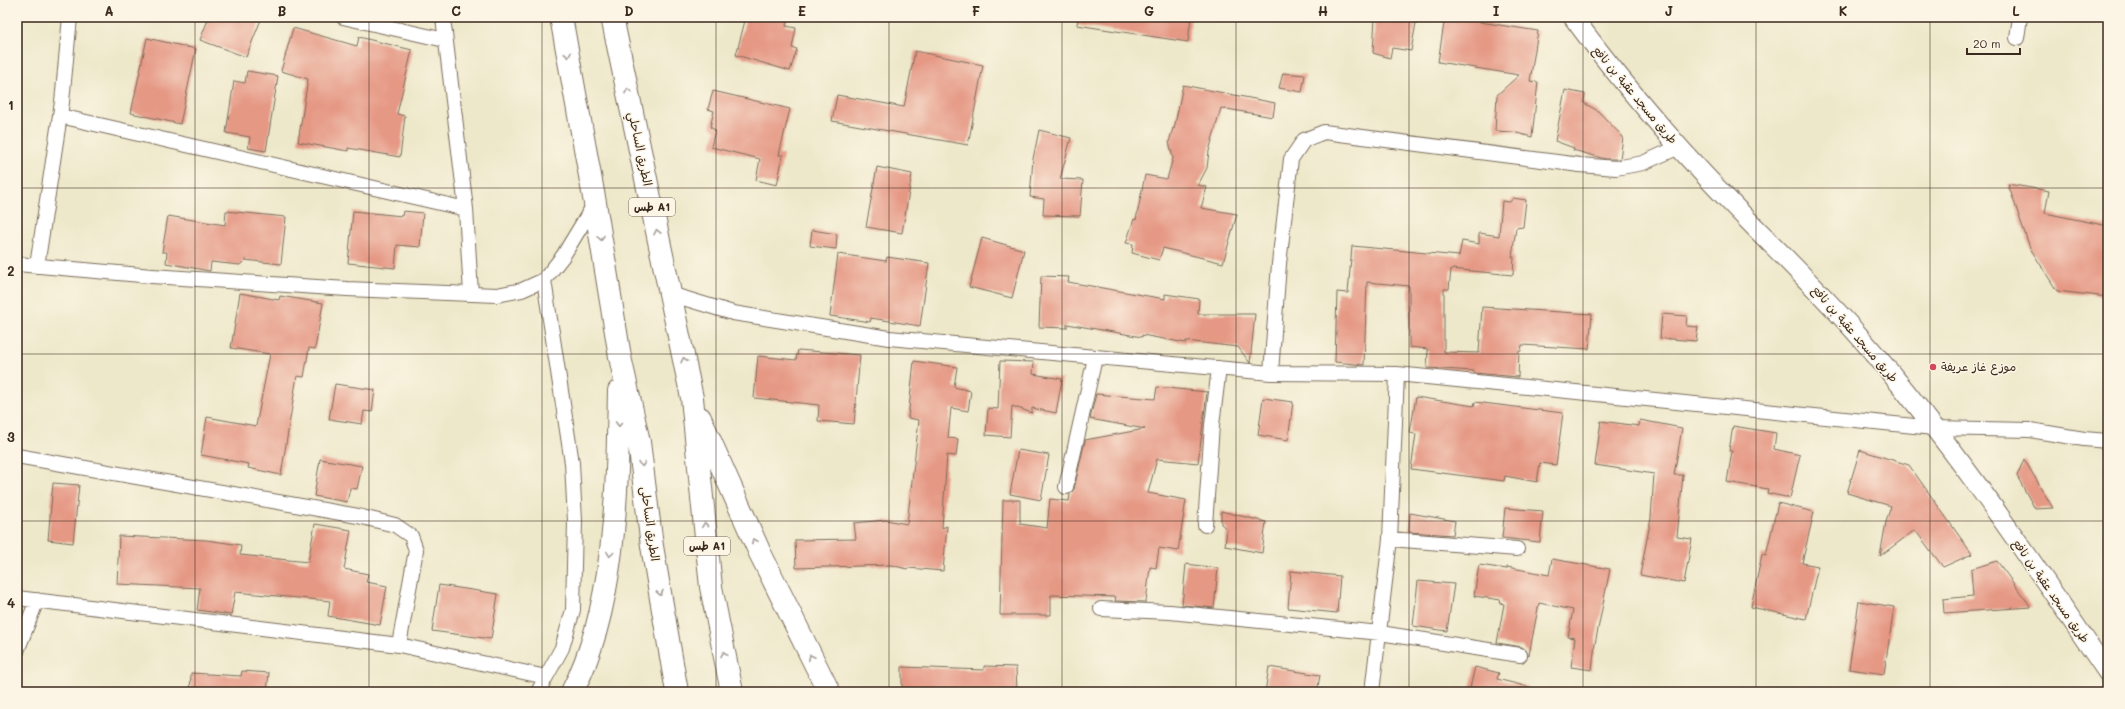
<svg xmlns="http://www.w3.org/2000/svg" width="2125" height="709" font-family="Mali,'Playpen Sans Arabic',sans-serif">
	<style>
		.building { fill: #e59884 }
		.lines { fill: none; stroke-linecap: round; stroke-linejoin: round }
		.street-casing { stroke: #7a6c5b; stroke-width: 16 }
		.secondary-casing { stroke: #7a6c5b; stroke-width: 21 }
		.highway-casing { stroke: #7a6c5b; stroke-width: 24 }
		.street { stroke: #fff; stroke-width: 14 }
		.secondary { stroke: #fff; stroke-width: 19 }
		.highway { stroke: #fff; stroke-width: 22 }
		.oneway { stroke: #a79f9a }
		.grid { fill: none; stroke: #3b2a1e; stroke-width: 1; stroke-opacity: 0.55 }
		.poi-dot { fill: #d1495b; stroke: #fcf5e5; stroke-width: 1.5 }
		.labels { text-anchor: middle; stroke-width: 3; stroke-linejoin: round; paint-order: stroke }
		.shield { fill: #fcf5e5; stroke: #75675a; stroke-width: 1 }
		.shield-label { font-size: 11px; font-weight: bold; fill: #3b2a1e }
		.street-label { font-size: 12px; fill: #3b2a1e; stroke: #fcf5e5 }
		.poi-label { font-size: 12px; fill: #3b2a1e; stroke: #fcf5e5; text-anchor: start }
		.neatline { fill: none; stroke: #3b2a1e; stroke-width: 1.5 }
		.grid-label { font-size: 13px; text-anchor: middle; font-weight: bold; fill: #3b2a1e }
	</style>
	<rect width="100%" height="100%" fill="#fcf5e5"/>
	<filter id="ink" filterUnits="userSpaceOnUse"><feTurbulence type="fractalNoise" baseFrequency=".025" numOctaves="2"/><feDisplacementMap in="SourceGraphic" scale="8" xChannelSelector="R" yChannelSelector="G"/><feConvolveMatrix kernelMatrix="1 2 1 2 8 2 1 2 1" color-interpolation-filters="sRGB"/></filter>
	<filter id="wash" filterUnits="userSpaceOnUse"><feTurbulence type="fractalNoise" baseFrequency=".012" numOctaves="4" result="noise"/><feDisplacementMap in="SourceGraphic" scale="16" xChannelSelector="R" yChannelSelector="G"/><feGaussianBlur stdDeviation="0.9" result="paint"/><feColorMatrix in="noise" values="0 0 0 0 0 0 0 0 0 0 0 0 0 0 0 0 0 1.4 0 .05"/><feComposite in="paint" operator="in"/></filter>
	<g filter="url(#wash)">
		<rect width="100%" height="100%" fill="#eee8cb"/>
		<g id="blocks">
			<path class="building" d="M209 17H262L246 57 200 40Z
				M746 17H788L786 26 796 28 792 48 797 49 790 71 736 55Z
				M1078 17H1191L1188 42 1077 25Z
				M1375 17H1417L1411 51 1392 48 1390 58 1373 53Z
				M1445 17H1480V22L1538 31 1530 81 1538 82 1532 137 1513 132 1495 131 1497 95 1519 75 1438 62Z
				M293 28 357 46 359 37 412 50 397 114 405 116 400 157 348 148V151L298 142 308 79 281 71Z
				M147 38 196 49 180 124 131 113Z
				M915 51 983 65 968 145 832 121 837 95 904 107Z
				M247 71 278 76 266 151 248 148 250 137 226 133 234 81 245 83Z
				M1283 73 1305 75 1302 92 1279 88Z
				M1183 85 1275 103 1273 117 1221 108 1209 151 1207 168 1198 185 1207 187 1201 208 1237 214 1223 263 1163 248 1159 260 1132 253 1133 244 1126 243 1134 219 1136 220 1145 175 1167 179 1173 158 1169 142 1173 128 1174 129Z
				M1565 90 1585 94 1584 103 1598 111 1623 137 1620 159H1605L1573 150 1574 148 1555 141Z
				M713 91 790 109 779 155H783L777 185 756 180 760 159 711 147 715 130 710 127 714 111 708 109Z
				M1039 130 1071 138 1060 179 1083 180 1080 216 1043 215 1044 199 1030 197 1033 159Z
				M877 167 912 174 902 233 866 227Z
				M2008 184 2049 191 2045 213 2108 226V297L2057 291 2030 248Z
				M1513 198 1526 200 1523 227 1516 228 1512 257H1514L1513 275 1451 269 1449 289H1444V352L1479 353 1482 307 1592 314 1589 349 1522 345 1521 351H1519L1518 377 1474 373V371L1427 368 1428 349 1409 347V286L1367 282 1364 365 1335 362 1337 292 1348 293 1352 246 1459 256 1462 241 1479 244V233L1499 236 1502 201 1510 202Z
				M226 211 286 217 281 264 245 260 240 265 211 262 210 271 166 263 167 252H162L168 216 225 225Z
				M353 211 402 216 403 211 423 213 420 247 397 245 395 268 348 263Z
				M812 230 837 234 836 249 810 246Z
				M982 238 1024 250 1012 298 969 287Z
				M838 254 886 261 887 257 929 263 920 326 871 318 870 322 830 316Z
				M1041 276 1069 277 1068 282 1165 299V294L1199 299 1198 314H1255L1250 363 1238 347 1186 341V343L1142 335V337L1067 324V328L1039 327Z
				M240 293 279 300 280 296 323 303 315 349 309 348 304 377 297 376 281 475 248 468 249 464 201 455 207 417 256 426 270 354 231 348Z
				M1662 314 1687 316 1686 326 1698 327 1696 341 1660 338Z
				M798 350 860 355 854 424 818 421 819 405 754 398 758 356 796 360Z
				M914 361 957 367 954 387 971 391 968 411 951 408 948 438 958 439 956 456 947 455 942 528 947 526 943 571 908 568 907 569 891 565 796 568 795 540 856 539 854 523 886 520 907 524 919 420 908 418Z
				M1000 361 1034 362 1033 374 1062 379 1056 413 1032 408V413L1012 406 1010 437 986 435 988 408 998 409Z
				M335 384 375 390 372 412 364 411 362 424 329 419Z
				M1157 387 1207 392 1198 463 1157 459 1148 493 1186 500 1178 551 1159 548 1156 568 1150 567 1146 602 1115 601 1116 597 1051 595V615H1000L1003 500H1020V524L1047 528 1050 499 1069 501 1070 494 1074 489 1085 440 1145 429 1090 419 1096 394 1155 399Z
				M1416 397 1474 406 1475 402 1563 413 1556 465 1540 463 1537 482 1505 476 1504 481 1411 469 1416 434 1410 433Z
				M1263 398 1293 402 1288 440 1258 435Z
				M1640 420 1682 428 1674 475H1683L1677 537 1692 539 1684 583 1640 575 1651 518 1654 474 1595 465 1601 421 1639 426Z
				M1733 426 1776 433 1774 449 1800 455 1790 498 1767 493 1768 489 1727 482 1732 451H1729Z
				M1018 450 1049 455 1041 500 1010 494Z
				M1860 450 1909 465 1972 554 1943 567 1915 530 1880 556 1886 522 1891 506 1847 493Z
				M320 459 362 466 357 489 350 488 347 502 314 496Z
				M2024 459 2053 508 2035 509 2017 476Z
				M53 483 79 485 73 543 48 540Z
				M1778 503 1814 512 1802 563 1818 566 1806 619 1751 607 1762 554 1766 555Z
				M1505 508 1543 511 1540 542 1502 538Z
				M1221 511 1266 522 1262 553 1225 546 1227 529 1221 524Z
				M1410 513 1455 521 1453 535 1409 532Z
				M315 524 351 530 344 569 368 574 366 582 387 586 380 625 328 616 330 601 235 592 231 615 197 610 200 588 117 584 119 536 206 540 241 545 240 555 308 562Z
				M1552 559 1610 569 1595 644 1592 670 1571 667 1575 638 1568 637 1573 610 1539 603 1529 655 1522 647 1497 643 1504 604 1500 603 1501 600 1474 596 1479 565 1507 569V567L1549 575Z
				M1997 561 2031 607 1944 613 1943 599 1973 596 1971 569Z
				M1186 564 1218 568 1214 608 1182 605Z
				M1291 571 1340 576 1337 613 1288 608Z
				M1418 581 1454 584 1447 631 1413 626Z
				M439 585 498 594 491 639 432 631Z
				M1859 601 1894 607 1884 674 1849 669Z
				M984 666 1016 667 1017 692H902V667L984 670Z
				M1269 667 1320 675 1317 692H1265Z
				M1475 667 1499 673 1497 679 1529 687 1528 692H1469Z
				M242 671 269 673 267 692H190L191 673 241 676Z"/>
		</g>
	</g>
	<g filter="url(#ink)">
		<use href="#blocks" fill-opacity="0" stroke="#7a6c5b" stroke-width="1"/>
		<g class="lines">
			<g class="street-casing">
				<path id="street" d="M343 17 445 40
					M443 17 466 209 471 294
					M2017 38 2020 17
					M60 116 466 209
					M17 264 152 276 347 289 497 295 522 290 544 280 563 256 595 203
					M37 266 62 102 70 17
					M670 294 733 313 889 338 1271 373 1397 374 1934 428 2030 430 2084 439 2108 441
					M1271 373 1279 264 1291 159 1304 140 1324 132 1580 165 1616 168 1643 163 1679 147
					M17 456 358 516 395 525 411 536 416 550 399 645
					M1066 487 1095 358
					M1205 525 1212 425 1219 368
					M1390 539 1517 549
					M17 598 399 645 546 677 562 648 573 610 575 521 572 463 544 280
					M1101 609 1170 612 1380 633 1520 655
					M17 651 37 600
					M538 692 546 677
					M1372 692 1390 539 1397 374"/>
			</g>
			<g class="secondary-casing">
				<path id="secondary" d="M1573 17C1606 62 1641 104 1678 146 1736 212 1802 271 1860 337 1952 442 2030 559 2108 673"/>
			</g>
			<g class="highway-casing">
				<path id="highway" d="M561 17 595 203 620 357 639 442 652 546 677 692
					M612 17 692 398 711 587 732 692
					M700 418 760 553 829 692
					M572 692C617 606 617 487 619 391"/>
			</g>
			<use href="#street" class="street"/>
			<use href="#secondary" class="secondary"/>
			<use href="#highway" class="highway"/>
		</g>
		<defs><path id="oneway-chevron" d="M-2-3.5L2.5 0L-2 3.5" fill="none" stroke-width="1.6" stroke-linecap="round" stroke-linejoin="round"/></defs>
		<g class="oneway">
			<use href="#oneway-chevron" transform="translate(568 55) rotate(80)"/>
			<use href="#oneway-chevron" transform="translate(628 91) rotate(-102)"/>
			<use href="#oneway-chevron" transform="translate(657 232) rotate(-102)"/>
			<use href="#oneway-chevron" transform="translate(601 238) rotate(81)"/>
			<use href="#oneway-chevron" transform="translate(684 360) rotate(-102)"/>
			<use href="#oneway-chevron" transform="translate(619 424) rotate(91)"/>
			<use href="#oneway-chevron" transform="translate(642 464) rotate(83)"/>
			<use href="#oneway-chevron" transform="translate(705 525) rotate(-96)"/>
			<use href="#oneway-chevron" transform="translate(754 541) rotate(-115)"/>
			<use href="#oneway-chevron" transform="translate(610 554) rotate(98)"/>
			<use href="#oneway-chevron" transform="translate(660 593) rotate(80)"/>
			<use href="#oneway-chevron" transform="translate(724 654) rotate(-101)"/>
			<use href="#oneway-chevron" transform="translate(811 657) rotate(-117)"/>
		</g>
	</g>
	<path class="grid" d="M195 17V692M369 17V692M542 17V692M716 17V692M889 17V692M1062 17V692M1236 17V692M1409 17V692M1583 17V692M1756 17V692M1930 17V692M17 188H2108M17 354H2108M17 521H2108"/>
	<circle class="poi-dot" cx="1933" cy="367" r="4"/>
	<g class="labels">
		<g class="shield">
			<rect x="629" y="198" width="46" height="18" rx="3"/>
			<rect x="684" y="537" width="46" height="18" rx="3"/>
		</g>
		<g class="shield-label">
			<text x="652" y="211">طس A1</text>
			<text x="707" y="550">طس A1</text>
		</g>
		<g class="street-label">
			<text transform="translate(1635 95) rotate(50)" y="4">طريق مسجد عقبة بن نافع</text>
			<text transform="translate(640 149) rotate(78)" y="4">الطريق الساحلي</text>
			<text transform="translate(1855 334) rotate(49)" y="4">طريق مسجد عقبة بن نافع</text>
			<text transform="translate(650 524) rotate(82)" y="4">الطريق الساحلى</text>
			<text transform="translate(2051 591) rotate(55)" y="4">طريق مسجد عقبة بن نافع</text>
		</g>
		<g class="poi-label">
			<text x="1941" y="371">موزع غاز عريفة</text>
		</g>
	</g>
	<rect width="2125" height="709" fill="none" stroke="#fcf5e5" stroke-width="44"/>
	<path d="M1967 48v6h53v-6" fill="none" stroke="#3b2a1e" stroke-width="2"/>
	<text x="1973" y="48" font-size="12" fill="#3b2a1e" stroke="#fcf5e5" stroke-width="3" paint-order="stroke">20 m</text>
	<rect x="22" y="22" width="2081" height="665" class="neatline"/>
	<g class="grid-label">
		<text x="109" y="16">A</text>
		<text x="282" y="16">B</text>
		<text x="456" y="16">C</text>
		<text x="629" y="16">D</text>
		<text x="802" y="16">E</text>
		<text x="976" y="16">F</text>
		<text x="1149" y="16">G</text>
		<text x="1323" y="16">H</text>
		<text x="1496" y="16">I</text>
		<text x="1669" y="16">J</text>
		<text x="1843" y="16">K</text>
		<text x="2016" y="16">L</text>
		<text x="11" y="110">1</text>
		<text x="11" y="276">2</text>
		<text x="11" y="442">3</text>
		<text x="11" y="608">4</text>
	</g>
</svg>
